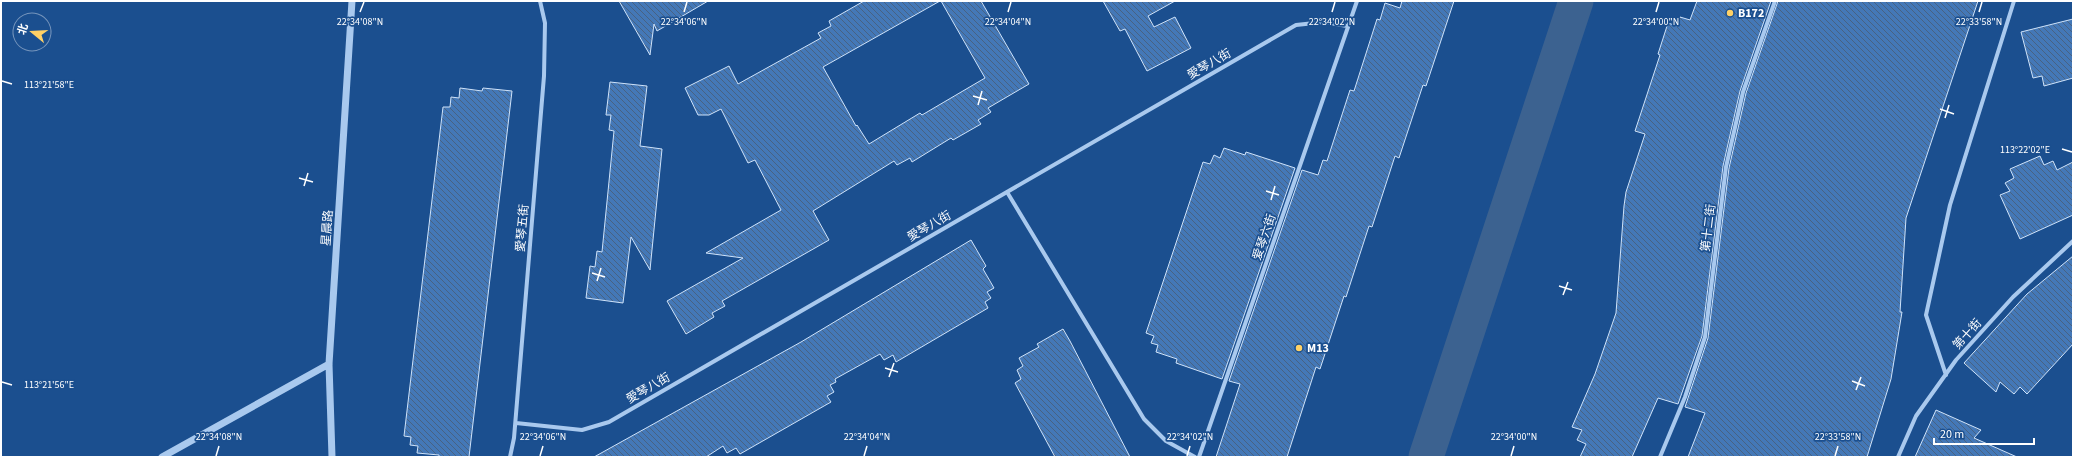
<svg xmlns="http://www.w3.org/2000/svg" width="2074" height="458" font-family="'Source Sans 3','Noto Sans SC',sans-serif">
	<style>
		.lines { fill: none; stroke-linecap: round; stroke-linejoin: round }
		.canal { stroke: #3c6290; stroke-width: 35 }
		.building { fill: url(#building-back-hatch); stroke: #cfe3fa }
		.minor { stroke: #a9c9ee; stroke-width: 4 }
		.tertiary { stroke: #a9c9ee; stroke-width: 7 }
		.ticks { fill: none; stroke: #fff; stroke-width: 1.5 }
		.poi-dot { fill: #ffd166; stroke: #1b4f8f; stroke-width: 1.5 }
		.labels { text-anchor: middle; stroke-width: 3.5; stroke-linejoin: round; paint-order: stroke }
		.poi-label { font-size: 12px; font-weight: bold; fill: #fff; stroke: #1b4f8f; text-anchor: start }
		.street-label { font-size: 12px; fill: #fff; stroke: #1b4f8f }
		.ticks-label { font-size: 10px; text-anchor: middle; fill: #fff; stroke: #1b4f8f; stroke-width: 3.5; stroke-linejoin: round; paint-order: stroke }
	</style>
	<defs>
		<pattern id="building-back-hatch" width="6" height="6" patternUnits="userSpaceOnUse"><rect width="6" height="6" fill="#4478b7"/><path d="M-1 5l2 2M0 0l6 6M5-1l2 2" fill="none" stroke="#486282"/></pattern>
	</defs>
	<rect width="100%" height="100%" fill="#1b4f8f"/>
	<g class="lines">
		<path class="canal" d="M1426 457 1576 1"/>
	</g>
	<path class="building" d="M619 1H708L657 31 654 24 650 55Z
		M864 1H940L823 67 856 126 857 125 869 144 920 113 922 115 985 78 941 1H981L1029 84 988 108 991 112 978 120 981 124 953 140 951 138 912 162 910 158 897 165 894 161 813 211 829 240 722 301 725 306 712 313 714 317 686 334 667 301 743 258 706 253 781 210 755 160 748 163 721 109 709 115H698L685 88 729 66 738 84 821 38 818 33 831 26 829 21Z
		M1103 1H1175L1148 16 1154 27 1175 17 1191 48 1147 71 1125 29 1120 31Z
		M1402 1H1454L1426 86 1423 85 1399 158 1395 156 1372 227 1369 226 1346 297 1344 296 1320 369 1316 367 1287 457H1216L1240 384 1229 381 1302 170 1318 175 1323 160 1327 161 1350 90 1354 91 1377 19 1380 20 1385 3 1400 8Z
		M1697 1H1771L1740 91 1723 166 1702 336 1678 404 1658 398 1632 457H1580L1586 444 1577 440 1582 430 1572 427 1595 374 1616 313 1624 206 1626 192 1645 134 1635 131 1660 55 1658 54 1668 23 1677 26 1680 17 1690 20Z
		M1778 1H1978L1906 218 1900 312H1902L1891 379 1867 457H1688L1705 413 1685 407 1708 338 1729 168 1746 93Z
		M2073 19V78L2044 86 2042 76 2033 78 2021 32Z
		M610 82 647 86 640 146 662 149 650 270 631 237 623 303 586 298 590 266 595 267 597 251 602 252 614 131 609 130 611 115H606Z
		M460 88 482 91 483 88 512 91 469 457H439V455L417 453 418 446 410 445 411 437 404 436 443 107H450L451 97 459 98Z
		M1224 148 1245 155 1246 152 1295 168 1222 379 1176 363 1177 359 1156 352 1158 345 1151 343 1154 336 1146 333 1203 162 1210 164 1214 155 1220 158Z
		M2040 156 2044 165 2053 161 2057 170 2073 162V215L2020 239 2000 195 2010 191 2005 183 2014 178 2010 169Z
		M971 240 986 266 983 269 994 288 987 292 991 298 985 302 988 308 896 362 893 355 884 360 880 354 835 379 836 382 830 385 834 392 827 396 831 402 740 454 736 448 727 453 723 446 706 457H594L801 342Z
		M2073 256V344L2027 394 2020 387 2014 394 2000 382 1996 392 1964 363 2027 294Z
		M1063 329 1070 341 1130 457H1055L1015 383 1021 379 1017 370 1023 366 1019 358 1039 347 1037 344Z
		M1936 410 1981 430 1974 438 2017 457H1915Z"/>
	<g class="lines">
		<path class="minor" d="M1007 192 1144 419 1166 441 1195 457
			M1946 375 1926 315 1950 205 2014 1
			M516 423 582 430 609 422 1296 25 1324 22 1347 26
			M510 457 514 438 544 76 545 23 540 1
			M1199 457 1357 1
			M1660 457 1685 397 1705 337 1726 167 1743 92 1775 1
			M1898 457 1916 416 1956 360 2013 297 2073 241"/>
		<path class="tertiary" d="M162 457 329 364
			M332 457 329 364 352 1"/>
	</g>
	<path class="ticks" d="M360 12 364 2M684 12 687 2M1008 12 1011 2M1332 12 1335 2M1656 12 1659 2M1979 12 1982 2M2 81 12 84M973 96 987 100M978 105 982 91M1940 109 1954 114M1945 118 1949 105M2062 149 2072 152M299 178 313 182M304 186 308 173M1266 191 1279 195M1271 200 1275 186M592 273 605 277M597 281 601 268M1559 286 1572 290M1563 295 1568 282M885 368 898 372M889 377 894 363M1852 381 1865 386M2 382 12 385M1856 390 1861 377M216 456 219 446M540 456 543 446M864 456 867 446M1187 456 1190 446M1511 456 1514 446M1835 456 1838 446"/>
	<g class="poi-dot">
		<circle cx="1730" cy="13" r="4"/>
		<circle cx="1299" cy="348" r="4"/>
	</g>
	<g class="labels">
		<g class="poi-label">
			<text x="1738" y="17">B172</text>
			<text x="1307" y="352">M13</text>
		</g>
		<g class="street-label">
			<text transform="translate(1209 64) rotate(-30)" y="4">愛琴八街</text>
			<text transform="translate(929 226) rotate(-30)" y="4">愛琴八街</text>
			<text transform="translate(327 228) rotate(-86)" y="4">星晨路</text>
			<text transform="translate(522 228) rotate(-85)" y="4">愛琴五街</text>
			<text transform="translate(1708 228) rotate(-83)" y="4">第十二街</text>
			<text transform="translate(1264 237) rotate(-71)" y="4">爱琴六街</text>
			<text transform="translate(1967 334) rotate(-48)" y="4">第十街</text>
			<text transform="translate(648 388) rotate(-30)" y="4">愛琴八街</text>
		</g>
	</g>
	<g class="ticks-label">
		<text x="360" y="25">22°34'08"N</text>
		<text x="684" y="25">22°34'06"N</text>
		<text x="1008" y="25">22°34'04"N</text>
		<text x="1332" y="25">22°34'02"N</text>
		<text x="1656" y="25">22°34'00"N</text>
		<text x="1979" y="25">22°33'58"N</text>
		<text x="49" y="88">113°21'58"E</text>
		<text x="2025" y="153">113°22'02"E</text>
		<text x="49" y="388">113°21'56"E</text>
		<text x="219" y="440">22°34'08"N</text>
		<text x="543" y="440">22°34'06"N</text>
		<text x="867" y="440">22°34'04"N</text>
		<text x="1190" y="440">22°34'02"N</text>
		<text x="1514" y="440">22°34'00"N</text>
		<text x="1838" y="440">22°33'58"N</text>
	</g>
	<rect width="2074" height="458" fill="none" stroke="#ffffff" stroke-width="4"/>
	<g transform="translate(32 32) rotate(288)"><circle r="19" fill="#1b4f8f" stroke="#7695bc"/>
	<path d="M0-3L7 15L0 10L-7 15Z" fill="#ffd166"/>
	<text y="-6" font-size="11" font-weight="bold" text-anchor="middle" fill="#ffffff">北</text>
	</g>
	<path d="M1934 438v6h100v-6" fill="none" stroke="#ffffff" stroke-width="2"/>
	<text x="1940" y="438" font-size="12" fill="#ffffff" stroke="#1b4f8f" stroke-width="3" paint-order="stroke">20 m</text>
</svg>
